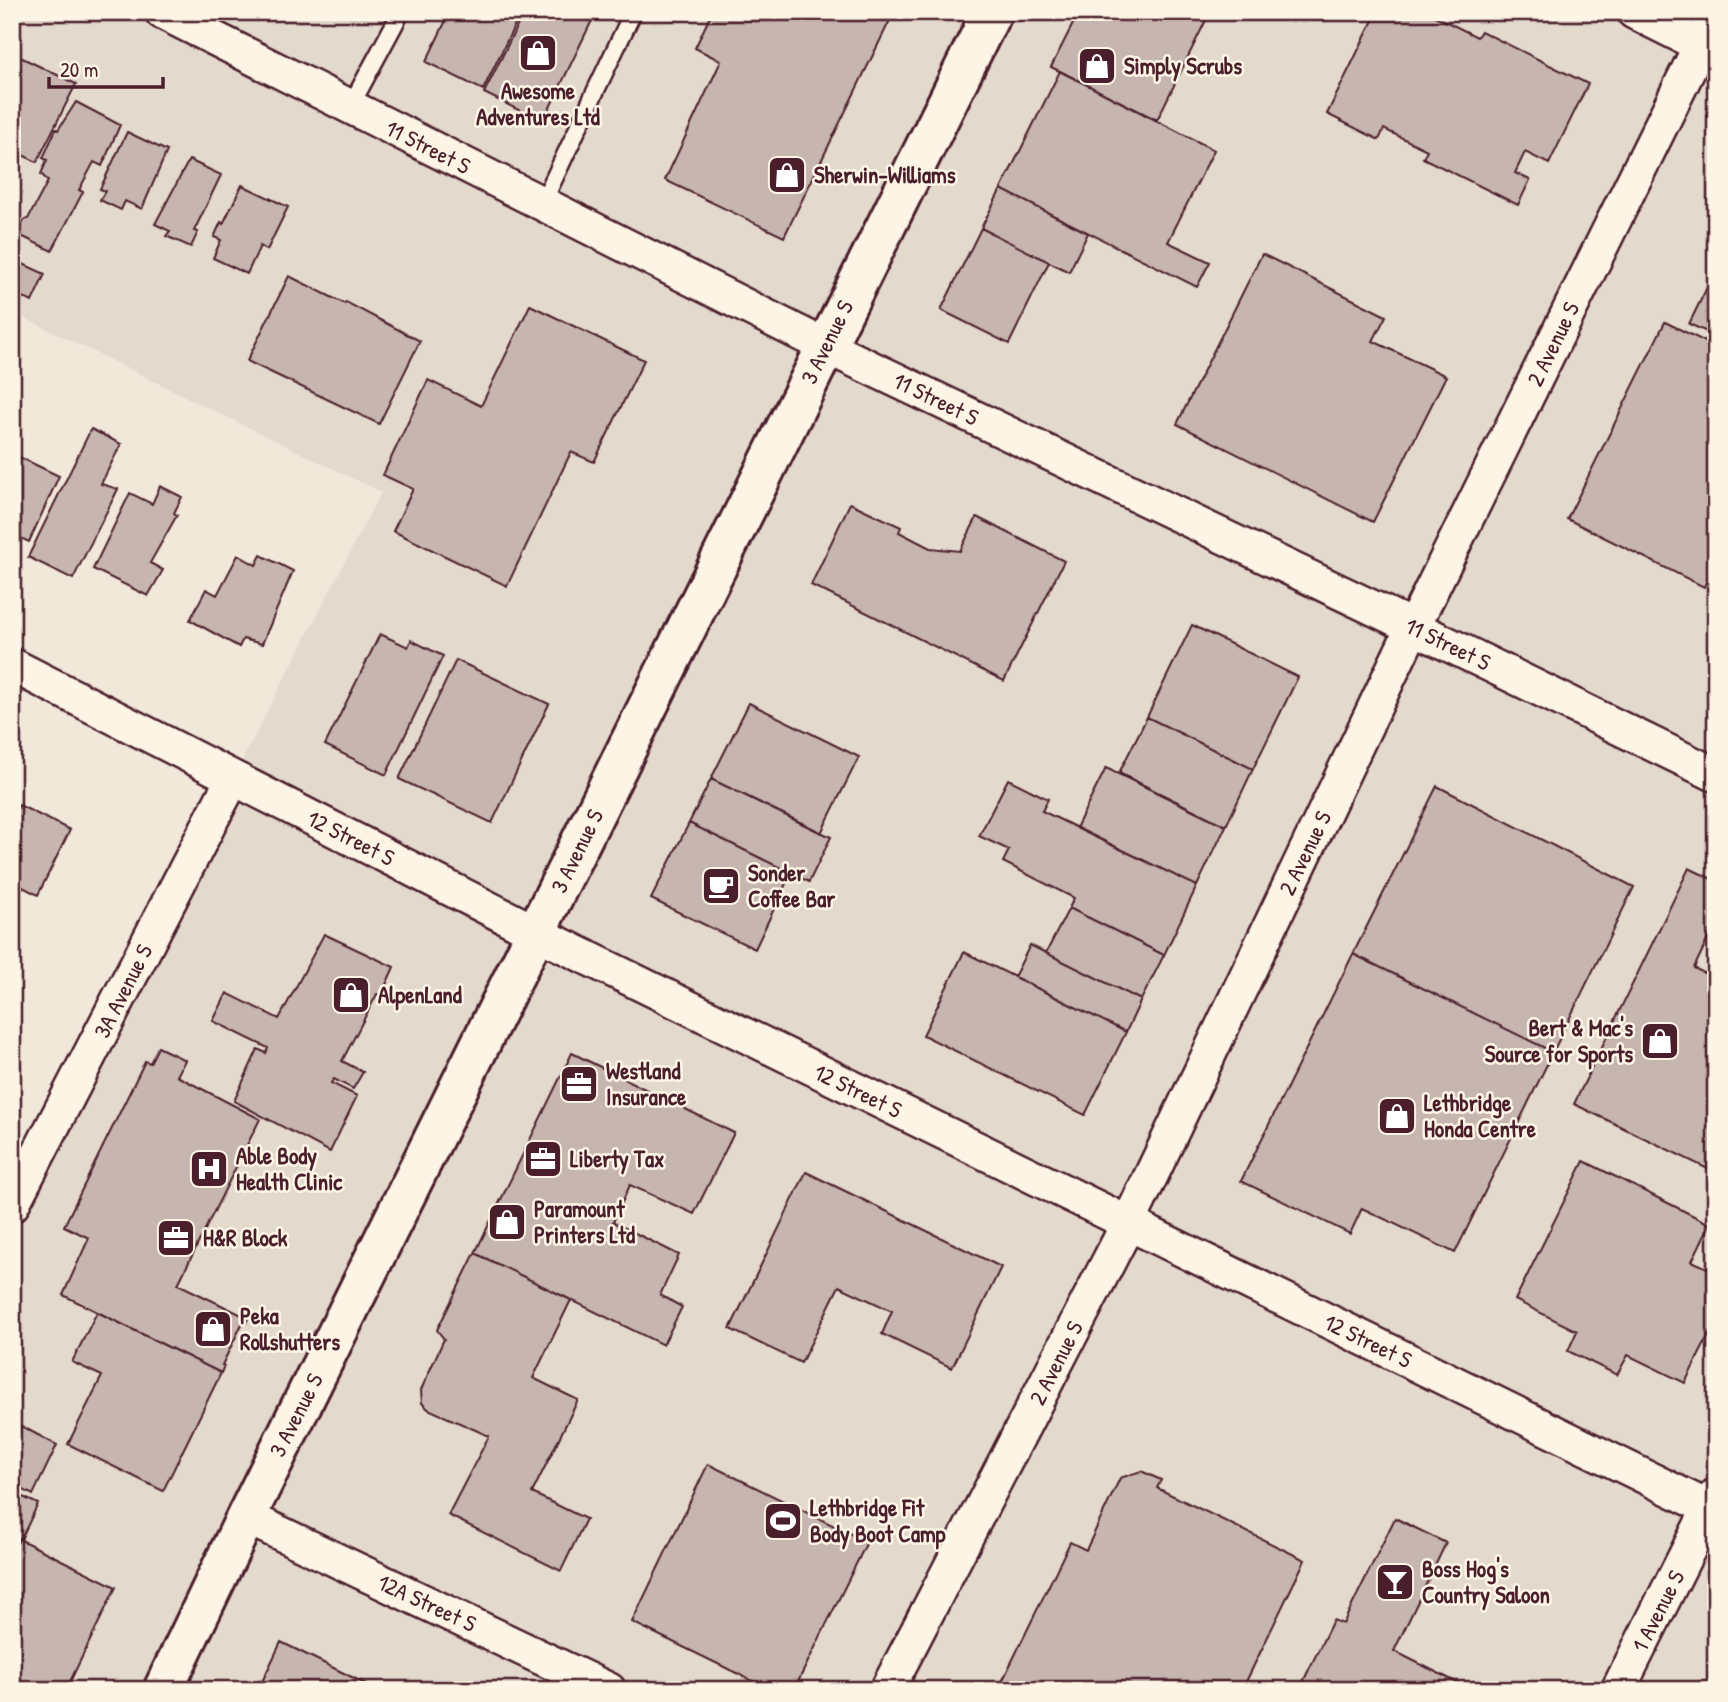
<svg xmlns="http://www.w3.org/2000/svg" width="1728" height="1702" font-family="'Patrick Hand',sans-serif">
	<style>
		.built { fill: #e4d9cd }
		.building { fill: #c7b6af; stroke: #4a1f2b; stroke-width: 2 }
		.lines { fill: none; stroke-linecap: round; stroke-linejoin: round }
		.lane-casing { stroke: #4a1f2b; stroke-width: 21 }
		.street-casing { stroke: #4a1f2b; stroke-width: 38 }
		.secondary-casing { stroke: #4a1f2b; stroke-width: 44 }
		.lane { stroke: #fcf5e5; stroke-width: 16 }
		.street { stroke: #fcf5e5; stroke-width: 33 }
		.secondary { stroke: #fcf5e5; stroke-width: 38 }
		.labels { text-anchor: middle; stroke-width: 5; stroke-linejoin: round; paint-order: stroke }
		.poi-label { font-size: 23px; font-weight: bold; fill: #4a1f2b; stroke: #fcf5e5; text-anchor: start }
		.street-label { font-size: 23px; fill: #4a1f2b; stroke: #fcf5e5 }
	</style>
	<rect width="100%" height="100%" fill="#f1e8da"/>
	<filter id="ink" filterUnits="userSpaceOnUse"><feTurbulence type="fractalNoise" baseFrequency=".0143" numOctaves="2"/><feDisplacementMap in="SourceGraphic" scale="14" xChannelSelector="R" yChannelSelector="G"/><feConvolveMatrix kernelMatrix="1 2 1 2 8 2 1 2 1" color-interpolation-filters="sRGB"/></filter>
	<g filter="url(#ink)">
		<path class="built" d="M12 12H1716V1690H12V1205L381 492 12 312Z"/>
		<path class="building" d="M450 12H521L483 90 426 62Z
			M524 12H596L543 122 484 93Z
			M712 12H894L784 237 665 180 721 61 695 48Z
			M1079 12H1210L1157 120 1051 67Z
			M1377 12H1427L1477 37 1481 31 1588 84 1549 164 1525 152 1515 173 1530 180 1518 205 1423 158 1427 150 1384 129 1379 140 1327 114Z
			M12 53 76 84 37 162 12 150Z
			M1060 71 1214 150 1168 242 1210 262 1197 287 1001 189Z
			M76 102 120 125 102 166 94 162 79 190 83 192 52 251 17 234 24 220 28 219 48 181 41 174 47 160 43 158 56 129 58 130Z
			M127 132 167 151 142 209 125 201 121 210 100 200 105 191 100 189Z
			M189 160 221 175 194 231 198 232 191 247 166 236 170 231 155 224Z
			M242 185 288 207 267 250 260 246 247 274 213 258 221 240 214 237 221 222 223 224Z
			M1001 189 1088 233 1069 272 981 228Z
			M981 228 1049 262 1009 344 941 310Z
			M1262 254 1386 316 1373 341 1446 376 1373 522 1177 424Z
			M12 259 45 274 32 302 12 292Z
			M1716 269V336L1689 324Z
			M289 276 345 304 346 302 420 341 379 424 247 361Z
			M530 305 644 360 594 462 571 452 507 586 393 531 413 489 383 475 428 380 481 406Z
			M1665 322 1716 347V561L1704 587 1567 519Z
			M91 429 121 444 101 484 118 489 73 579 28 557Z
			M15 455 59 476 29 542 12 534V460Z
			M160 486 182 497 174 513 177 515 150 563 163 570 148 596 93 569 130 493 152 504Z
			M850 503 901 527 899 532 930 548 960 551 977 517 1064 561 1004 681 811 585Z
			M238 555 256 565 261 555 293 571 262 644 243 639 239 647 190 620 206 589 217 595Z
			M1192 625 1298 677 1253 769 1147 717Z
			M380 634 408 647 411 640 443 656 386 775 325 745Z
			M456 660 549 704 492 823 399 779Z
			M749 703 859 757 821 833 711 779Z
			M1147 717 1253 769 1226 826 1119 773Z
			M1106 768 1226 826 1197 886 1076 828Z
			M711 779 831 837 809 882 689 823Z
			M1008 779 1048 799 1042 811 1197 886 1164 955 1069 908 1074 898 1003 862 1009 850 979 836Z
			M1437 786 1634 887 1553 1052 1353 954Z
			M19 805 70 830 38 895 15 883 12 889V820Z
			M689 823 791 873 755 949 651 899Z
			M1689 868 1716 881V922L1694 968 1716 979V1173L1574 1104Z
			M1069 908 1164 955 1141 1000 1046 953Z
			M324 934 394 967 381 996 377 994 342 1061 363 1072 353 1089 334 1079 331 1083 357 1096 330 1152 234 1101 258 1049 266 1053 268 1048 213 1021 227 993 279 1019Z
			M1030 945 1141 1000 1126 1032 1014 977Z
			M964 952 1126 1032 1085 1115 923 1035Z
			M1353 954 1553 1052 1455 1253 1362 1208 1350 1234 1241 1181Z
			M158 1047 185 1060 177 1076 260 1119 178 1284 248 1318 246 1323 243 1322 222 1365 224 1366 221 1373 63 1295 89 1238 64 1226 145 1061 150 1063Z
			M572 1053 734 1133 694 1214 630 1185 613 1222 679 1255 660 1295 682 1307 663 1345 475 1253Z
			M1584 1161 1710 1224 1692 1261 1716 1272V1321L1685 1383 1628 1355 1617 1375 1568 1351 1577 1331 1515 1300Z
			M806 1172 1001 1267 952 1368 882 1334 892 1311 839 1286 801 1363 730 1329Z
			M475 1253 571 1300 533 1378 578 1400 532 1493 586 1519 561 1571 448 1515 489 1436 428 1409 422 1403 421 1390 444 1339 437 1330Z
			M97 1312 221 1373 163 1491 68 1444 102 1376 72 1362Z
			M21 1426 57 1445 33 1495 12 1484V1444Z
			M708 1464 867 1542 794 1690H771L632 1622Z
			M1141 1471 1161 1480 1157 1488 1305 1560 1242 1690H998L1070 1542 1086 1550 1120 1478Z
			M12 1492 38 1504 21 1539 12 1535Z
			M1395 1518 1446 1543 1394 1651 1472 1690H1299L1333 1620 1343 1624Z
			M19 1539 116 1587 66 1690H12V1553Z
			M281 1642 378 1690H258Z"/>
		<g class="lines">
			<g class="lane-casing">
				<path id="lane" d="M350 107 401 12
					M542 204 633 12"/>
			</g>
			<g class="street-casing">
				<path id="street" d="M162 12 825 346 1413 627 1716 775
					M1634 12 1716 53
					M12 665 537 933 1709 1508
					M12 1205 233 778
					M246 1517 609 1690
					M887 1690 1128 1224 1413 627 1716 14
					M1618 1690 1716 1495"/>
			</g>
			<g class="secondary-casing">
				<path id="secondary" d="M163 1690 246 1517 992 12"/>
			</g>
			<use href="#lane" class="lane"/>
			<use href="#street" class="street"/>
			<use href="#secondary" class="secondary"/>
		</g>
	</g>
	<defs>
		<g id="shop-square" transform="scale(2.0125)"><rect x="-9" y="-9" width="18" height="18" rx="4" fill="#4a1f2b" stroke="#fcf5e5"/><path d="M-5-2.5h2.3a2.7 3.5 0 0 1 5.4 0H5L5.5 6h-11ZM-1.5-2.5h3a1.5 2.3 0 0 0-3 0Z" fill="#fff"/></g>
		<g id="cafe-square" transform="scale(2.0125)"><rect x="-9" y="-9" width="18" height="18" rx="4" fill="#4a1f2b" stroke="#fcf5e5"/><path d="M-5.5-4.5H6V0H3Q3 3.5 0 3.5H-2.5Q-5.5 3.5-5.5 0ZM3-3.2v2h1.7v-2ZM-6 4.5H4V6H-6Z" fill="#fff"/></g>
		<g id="office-square" transform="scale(2.0125)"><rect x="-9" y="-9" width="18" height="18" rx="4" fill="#4a1f2b" stroke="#fcf5e5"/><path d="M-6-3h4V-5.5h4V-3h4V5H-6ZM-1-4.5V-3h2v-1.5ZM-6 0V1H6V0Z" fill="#fff"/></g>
		<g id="hospital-square" transform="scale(2.0125)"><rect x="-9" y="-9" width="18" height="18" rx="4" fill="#4a1f2b" stroke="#fcf5e5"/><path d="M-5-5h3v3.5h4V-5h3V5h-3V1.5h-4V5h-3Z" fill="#fff"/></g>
		<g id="stadium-square" transform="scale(2.0125)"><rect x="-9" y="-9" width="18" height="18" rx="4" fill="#4a1f2b" stroke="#fcf5e5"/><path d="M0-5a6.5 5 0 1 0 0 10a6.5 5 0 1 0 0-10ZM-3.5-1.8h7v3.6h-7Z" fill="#fff"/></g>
		<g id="bar-square" transform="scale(2.0125)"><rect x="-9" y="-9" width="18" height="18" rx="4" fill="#4a1f2b" stroke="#fcf5e5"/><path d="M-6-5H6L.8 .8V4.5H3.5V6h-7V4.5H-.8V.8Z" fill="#fff"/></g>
	</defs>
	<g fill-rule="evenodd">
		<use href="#shop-square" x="538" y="53"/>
		<use href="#shop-square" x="1097" y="66"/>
		<use href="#shop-square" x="787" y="175"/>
		<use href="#cafe-square" x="721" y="886"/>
		<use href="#shop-square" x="351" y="995"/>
		<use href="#shop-square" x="1660" y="1041"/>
		<use href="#office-square" x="579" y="1084"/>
		<use href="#shop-square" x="1397" y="1116"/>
		<use href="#office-square" x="543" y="1159"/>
		<use href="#hospital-square" x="209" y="1169"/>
		<use href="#shop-square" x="507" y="1222"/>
		<use href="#office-square" x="176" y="1238"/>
		<use href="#shop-square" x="213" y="1329"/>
		<use href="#stadium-square" x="783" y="1521"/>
		<use href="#bar-square" x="1395" y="1582"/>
	</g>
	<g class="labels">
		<g class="poi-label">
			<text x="1124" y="74">Simply Scrubs</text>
			<text x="538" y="99" text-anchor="middle">Awesome<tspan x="538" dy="26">Adventures Ltd</tspan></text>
			<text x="814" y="183">Sherwin-Williams</text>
			<text x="748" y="881">Sonder<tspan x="748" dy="26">Coffee Bar</tspan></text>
			<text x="378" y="1003">AlpenLand</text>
			<text x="1633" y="1036" text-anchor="end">Bert &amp; Mac's<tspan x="1633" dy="26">Source for Sports</tspan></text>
			<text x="606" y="1079">Westland<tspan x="606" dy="26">Insurance</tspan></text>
			<text x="1424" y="1111">Lethbridge<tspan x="1424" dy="26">Honda Centre</tspan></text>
			<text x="236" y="1164">Able Body<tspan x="236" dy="26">Health Clinic</tspan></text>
			<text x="570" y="1167">Liberty Tax</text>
			<text x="534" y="1217">Paramount<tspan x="534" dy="26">Printers Ltd</tspan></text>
			<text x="203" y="1246">H&amp;R Block</text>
			<text x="240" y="1324">Peka<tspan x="240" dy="26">Rollshutters</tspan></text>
			<text x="810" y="1516">Lethbridge Fit<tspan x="810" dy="26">Body Boot Camp</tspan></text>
			<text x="1422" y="1577">Boss Hog's<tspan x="1422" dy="26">Country Saloon</tspan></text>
		</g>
		<g class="street-label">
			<text transform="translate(428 147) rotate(27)" y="8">11 Street S</text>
			<text transform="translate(827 342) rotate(-64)" y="8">3 Avenue S</text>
			<text transform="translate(1553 344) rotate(-64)" y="8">2 Avenue S</text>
			<text transform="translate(936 399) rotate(26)" y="8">11 Street S</text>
			<text transform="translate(1448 644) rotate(26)" y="8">11 Street S</text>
			<text transform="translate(351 838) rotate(27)" y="8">12 Street S</text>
			<text transform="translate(577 851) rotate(-64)" y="8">3 Avenue S</text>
			<text transform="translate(1305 853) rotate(-64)" y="8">2 Avenue S</text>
			<text transform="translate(123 991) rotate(-63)" y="8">3A Avenue S</text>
			<text transform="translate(858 1091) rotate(26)" y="8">12 Street S</text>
			<text transform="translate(1368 1341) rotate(26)" y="8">12 Street S</text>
			<text transform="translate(1056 1363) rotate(-63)" y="8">2 Avenue S</text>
			<text transform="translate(296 1415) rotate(-63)" y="8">3 Avenue S</text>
			<text transform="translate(427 1603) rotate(25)" y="8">12A Street S</text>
			<text transform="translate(1658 1611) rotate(-63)" y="8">1 Avenue S</text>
		</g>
	</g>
	<rect width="1728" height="1702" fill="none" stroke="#fcf5e5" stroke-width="42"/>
	<rect x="21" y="21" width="1686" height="1660" fill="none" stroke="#4a1f2b" stroke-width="2.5" filter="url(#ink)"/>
	<path d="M49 77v10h114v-10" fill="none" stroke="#4a1f2b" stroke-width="3.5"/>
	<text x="60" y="77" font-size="21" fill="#4a1f2b" stroke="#fcf5e5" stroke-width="5" paint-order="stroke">20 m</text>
</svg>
